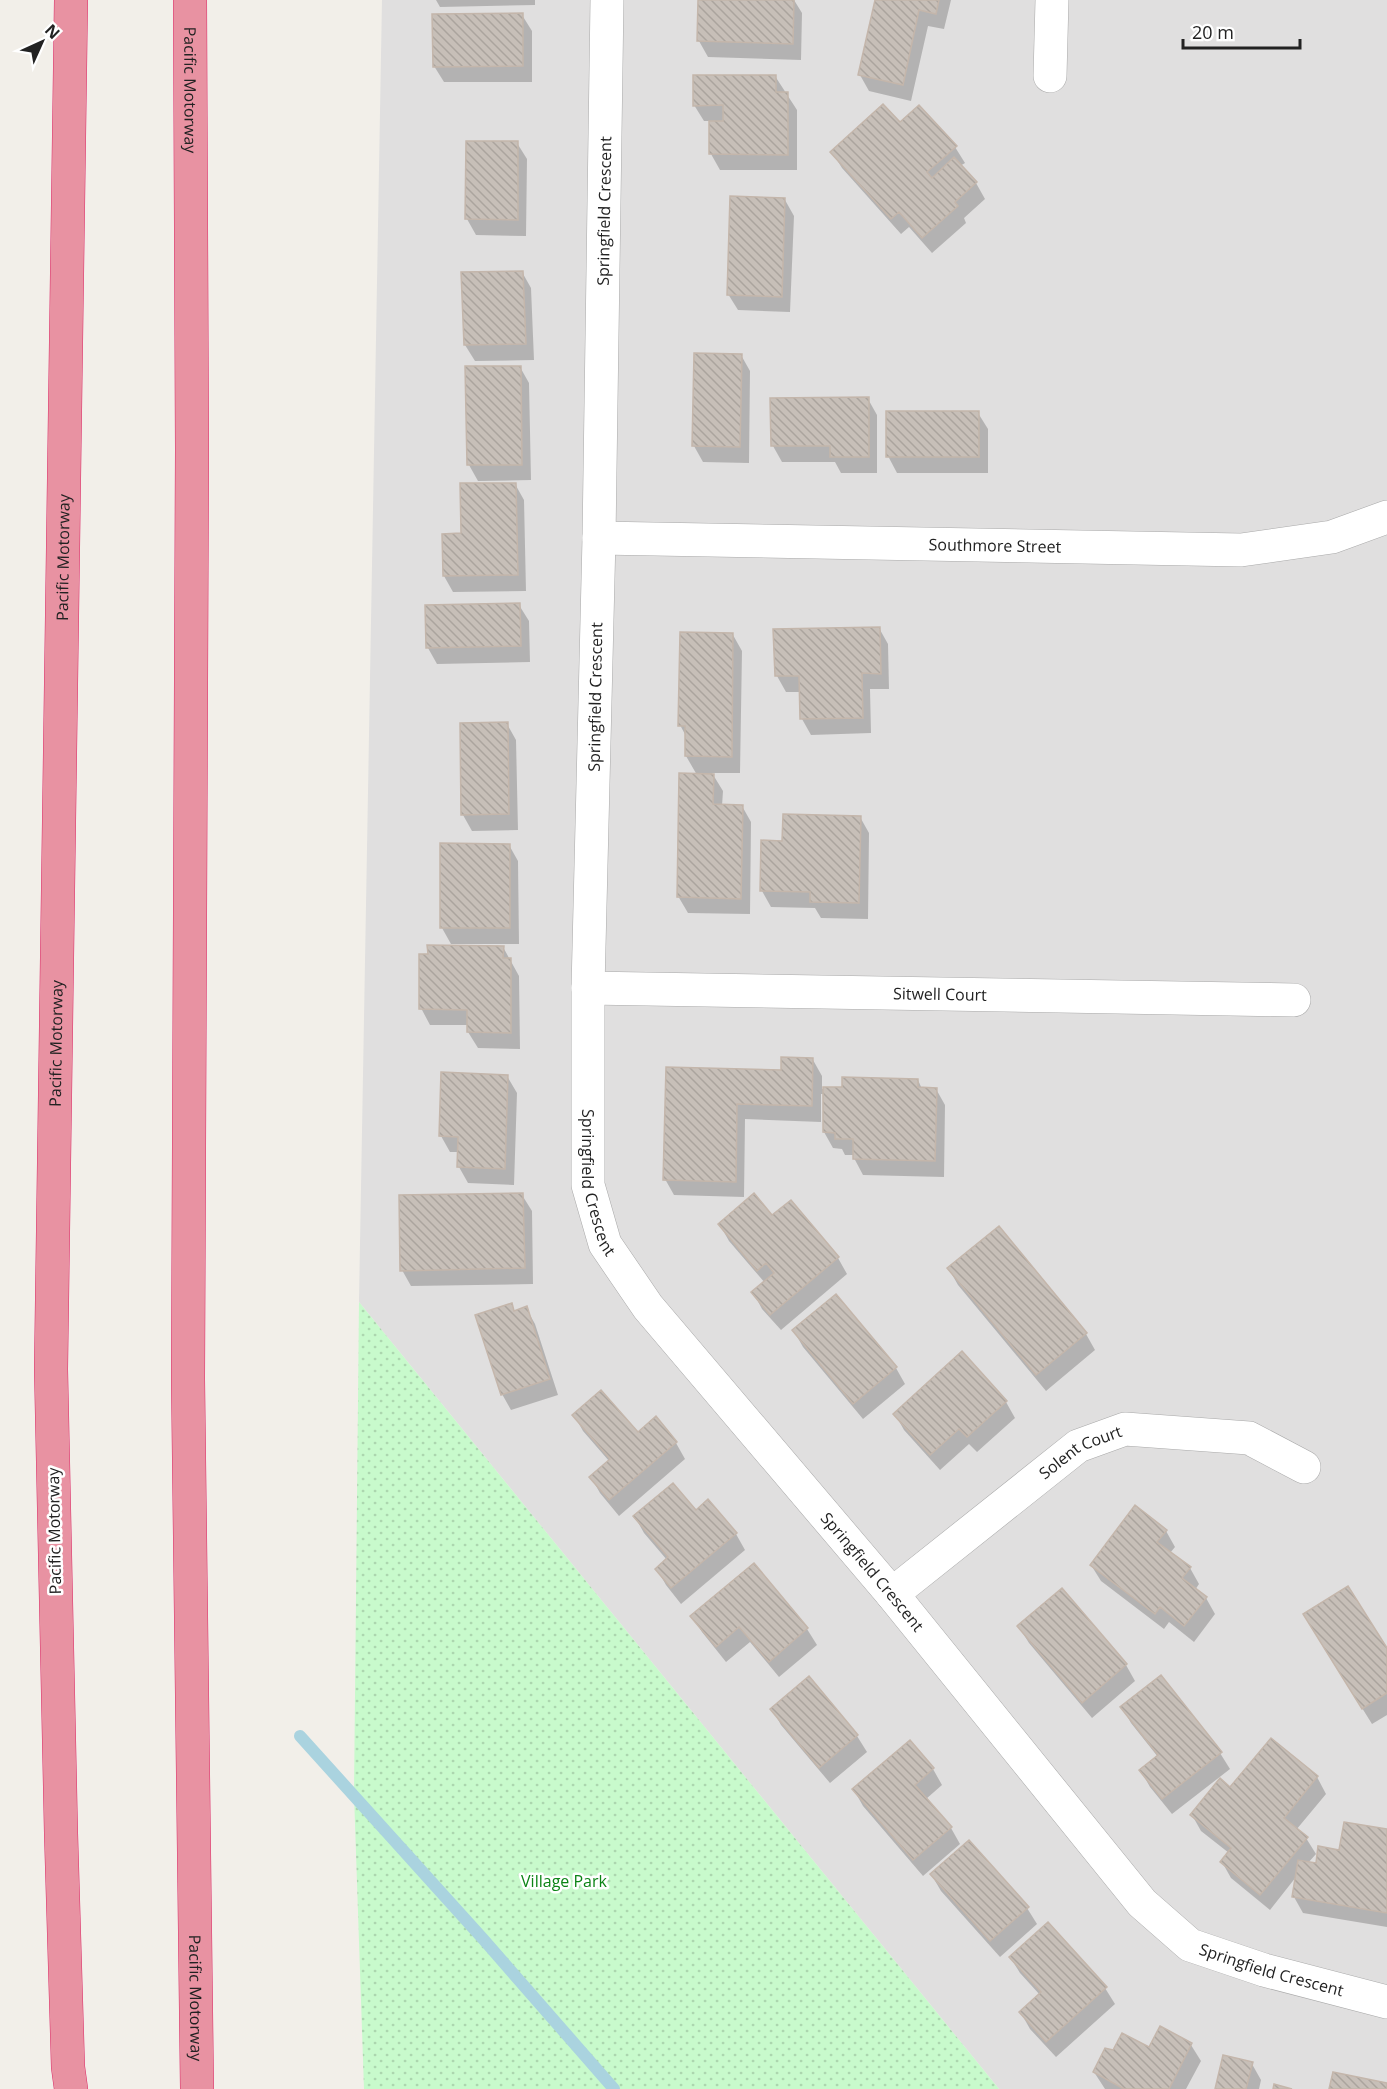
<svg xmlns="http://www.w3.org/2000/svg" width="1387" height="2089" font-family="'Open Sans',sans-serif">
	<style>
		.residential { fill: #e0dfdf }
		.park { fill: url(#park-dots) }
		.shadow { fill: #0003 }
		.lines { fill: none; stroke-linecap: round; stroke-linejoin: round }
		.stream { stroke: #aad3df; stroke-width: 12 }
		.building { fill: url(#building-back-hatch); stroke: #c4b6ab; stroke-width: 1.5 }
		.minor-casing { stroke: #a9a9a9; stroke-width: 34 }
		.motorway-casing { stroke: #dc2a67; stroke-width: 34 }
		.minor { stroke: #fff; stroke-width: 33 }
		.motorway { stroke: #e892a2; stroke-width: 33 }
		.labels { text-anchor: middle; stroke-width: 5; stroke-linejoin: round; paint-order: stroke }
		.street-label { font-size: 16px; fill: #222; stroke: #fff }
		.park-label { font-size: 16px; fill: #0c8416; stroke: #fff }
	</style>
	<defs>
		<pattern id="park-dots" width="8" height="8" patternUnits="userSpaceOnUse" patternTransform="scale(1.5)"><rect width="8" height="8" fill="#c8facc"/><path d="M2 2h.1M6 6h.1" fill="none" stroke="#acd6af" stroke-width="1.8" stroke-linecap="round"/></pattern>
		<pattern id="building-back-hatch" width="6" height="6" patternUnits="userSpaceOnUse" patternTransform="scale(1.5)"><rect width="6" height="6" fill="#c7bfb8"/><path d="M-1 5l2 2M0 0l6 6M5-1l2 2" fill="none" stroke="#aba49e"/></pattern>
	</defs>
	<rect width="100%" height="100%" fill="#f2efe9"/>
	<path class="residential" d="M382 0H1387V2089H999L359 1302Z"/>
	<path class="park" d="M359 1302 999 2089H364L354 1794Z"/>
	<path class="shadow" d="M436 0H535V5L440 7Z
		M700 0H794L802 13 801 60 708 57 699 41Z
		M877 0H951L944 29 928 26 911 101 869 91 860 75Z
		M522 15 532 31V82H444L434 66Z
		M775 76 797 110V170H720L711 154 710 121H704L694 105Z
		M899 124 955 147 965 163 960 166 976 183 985 199 964 218 966 223 932 253 909 227 901 234 842 168 832 152Z
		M467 142 517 143 527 159 526 236 476 235 467 219Z
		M785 200 794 216 790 312 738 310 728 294Z
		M522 272 531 288 534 360 475 361 465 345Z
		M741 355 750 371 749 463 703 462 694 446Z
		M520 367 529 383 531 480 478 481 469 465Z
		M868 399 877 415V473H841L835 462H782L773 446Z
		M978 413 988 429V473H897L888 456Z
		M515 484 524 500 526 591 453 592 444 576 463 535Z
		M519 605 529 621 530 662 437 664 428 648Z
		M879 628 888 644 889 689H870L871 733 811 735 802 719 801 692H786L777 676Z
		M733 635 742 651 740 773H712L723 791 722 806H742L751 822 750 914 688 913 678 896 697 775 686 756 687 738 680 725Z
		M507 724 516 740 518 830 472 831 463 815Z
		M860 817 869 833 868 919 821 918 815 908 771 907 762 891 783 842Z
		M509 845 518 861 519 944H451L442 928Z
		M503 947 519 976 520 1049 478 1048 468 1032V1025H430L421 1008Z
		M813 1060 822 1076V1089H843L918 1080 922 1089H936L945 1105 944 1177 863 1175 854 1158V1155H845L842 1149 833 1148 824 1132V1094H821V1122L745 1119 744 1197 674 1195 665 1179 667 1069 783 1072Z
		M507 1076 517 1093 514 1185 468 1183 459 1167V1152H450L441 1136Z
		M522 1195 532 1211 533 1284 411 1286 402 1270Z
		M791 1202 838 1258 847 1274 781 1330 762 1309 753 1292 765 1283 729 1241 720 1225 772 1217Z
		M998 1228 1086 1334 1095 1350 1046 1391 958 1285 949 1269Z
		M835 1296 896 1368 905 1384 863 1419 803 1347 794 1331Z
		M511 1305 515 1312 526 1308 535 1324 558 1395 511 1410 502 1394Z
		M962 1353 1006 1402 1015 1418 977 1452 969 1444 940 1470 904 1430 895 1414Z
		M574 1415 676 1443 685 1459 619 1516 600 1493 591 1477 609 1461 583 1431Z
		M708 1502 736 1534 745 1550 681 1604 666 1585 657 1569 667 1560 644 1533 635 1517 696 1512Z
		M1166 1531 1175 1547 1170 1553 1190 1568 1199 1584 1195 1590 1206 1598 1215 1614 1194 1642 1169 1622 1164 1629 1101 1581 1091 1565Z
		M754 1565 807 1629 817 1645 779 1677 750 1642 726 1662 702 1632 692 1616Z
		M1062 1590 1126 1665 1135 1681 1092 1718 1029 1643 1019 1627Z
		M1314 1631 1387 1651V1715L1372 1724Z
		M809 1678 857 1736 867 1752 830 1783 781 1725 772 1709Z
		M1122 1707 1220 1753 1230 1769 1172 1814 1150 1787 1141 1771 1158 1757 1131 1723Z
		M909 1742 933 1769 942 1785 926 1799 951 1828 960 1844 923 1876 863 1806 854 1790Z
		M1317 1777 1326 1794 1296 1830 1306 1838 1316 1854 1308 1863 1317 1865 1387 1831V1927L1303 1913 1294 1897 1296 1877 1270 1910 1231 1878 1222 1862 1229 1853 1201 1831 1192 1815 1231 1789Z
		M931 1874 1027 1908 1037 1924 1000 1957 941 1891Z
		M1010 1957 1105 1988 1115 2004 1056 2057 1030 2029 1021 2013 1040 1995 1020 1973Z
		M1191 2045 1201 2061 1186 2089H1105L1094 2072 1114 2052Z
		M1252 2064 1261 2080 1259 2089H1217Z"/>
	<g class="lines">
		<path class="stream" d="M300 1736 484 1940 614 2089"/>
	</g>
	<path class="building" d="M698 0H794L793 44 697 41Z
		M875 0H939L936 14 919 10 903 85 858 75Z
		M523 13V66L433 67 432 14Z
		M693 75H776V92H788V155L709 154V121H723V105L693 106Z
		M883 104 900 122 919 105 957 146 927 172 932 178 954 157 977 182 955 202 958 206 922 238 899 212 891 219 830 152Z
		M466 141H518V220L465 219Z
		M730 196 785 198 782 297 727 295Z
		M523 271 526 344 464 345 461 272Z
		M694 353 742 354 740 447 692 446Z
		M465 366H521L522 465H467Z
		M869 397V457H830V446H771L770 398Z
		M886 411H979V457H886Z
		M460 483H516L518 575 443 576 442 534 461 533Z
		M520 603 521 646 426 648 425 605Z
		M880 627 881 674 862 673 863 718 800 719 799 676H775L773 629Z
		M680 632 733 633 732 757 685 756V726H678Z
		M508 722 509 814 461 815 460 723Z
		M679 773 714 774 713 804 743 805 741 899 677 897Z
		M783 814 861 816 859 903 810 902V892L760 891 761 840 782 841Z
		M440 843 510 844V928H440Z
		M427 945 504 946 503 958H511V1033L467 1032V1010L419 1009V954H428Z
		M781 1057 813 1058 812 1106 737 1104 736 1182 663 1180 666 1067 781 1070Z
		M441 1072 508 1075 505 1169 457 1167 458 1137 439 1136Z
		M842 1077 918 1079V1087L937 1088 935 1161 853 1159V1139H835V1133L823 1132V1087H842Z
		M523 1193 525 1268 400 1271 399 1195Z
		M754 1193 772 1215 791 1200 839 1257 770 1315 751 1292 774 1273 766 1263 757 1271 718 1224Z
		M999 1226 1087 1333 1036 1375 947 1268Z
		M836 1294 897 1367 853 1404 792 1330Z
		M512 1303 514 1311 527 1306 550 1379 501 1395 475 1315Z
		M962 1351 1007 1401 967 1437 959 1429 930 1455 893 1414Z
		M601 1390 638 1432 656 1416 677 1442 609 1500 589 1477 610 1459 572 1415Z
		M673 1483 696 1510 708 1499 737 1533 671 1588 655 1569 668 1557 633 1516Z
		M1135 1505 1167 1530 1157 1542 1191 1567 1182 1578 1207 1597 1184 1626 1160 1607 1155 1614 1090 1565Z
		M754 1563 808 1628 769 1662 739 1627 716 1647 690 1616Z
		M1348 1586 1387 1648V1693L1362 1709 1303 1614Z
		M1062 1588 1127 1664 1082 1703 1017 1626Z
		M1161 1675 1222 1752 1162 1799 1139 1770 1158 1755 1120 1707Z
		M809 1676 858 1735 819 1768 770 1709Z
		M1271 1738 1318 1776 1284 1818 1308 1837 1260 1895 1220 1862 1231 1848 1190 1815 1220 1778 1230 1787Z
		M910 1740 934 1768 915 1785 952 1827 913 1860 852 1789Z
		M1344 1822 1387 1829V1913L1292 1897 1298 1860 1316 1863 1318 1846 1339 1850Z
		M969 1840 1029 1907 990 1941 930 1874Z
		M1048 1922 1107 1987 1046 2042 1019 2012 1041 1992 1009 1957Z
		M1160 2026 1192 2043 1169 2089H1124L1093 2072 1105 2048 1113 2050 1122 2033 1149 2047Z
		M1223 2055 1253 2062 1246 2089H1215Z
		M1333 2072 1387 2083V2089H1329Z
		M1274 2084 1292 2089H1273Z"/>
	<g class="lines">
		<g class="minor-casing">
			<g id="minor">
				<path id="s1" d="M607 0 599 538 588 988V1185L605 1244 648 1307 892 1594 1142 1903 1190 1945 1264 1970 1387 2002"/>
				<path d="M1050 76 1052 0"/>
				<path id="s2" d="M599 538 1241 550 1332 537 1387 517"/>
				<path id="s3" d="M588 988 1294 1000"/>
				<path id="s4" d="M892 1594 1078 1446 1125 1429 1249 1438 1304 1467"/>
			</g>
		</g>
		<g class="motorway-casing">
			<g id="motorway">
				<path id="s5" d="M190 0 192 450 188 1379 197 2089"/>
				<path id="s6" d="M71 2089 68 2067 61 1833 51 1369 71 0"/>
			</g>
		</g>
		<use href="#minor" class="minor"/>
		<use href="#motorway" class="motorway"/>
	</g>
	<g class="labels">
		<g class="street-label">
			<text dy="6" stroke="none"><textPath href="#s5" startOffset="90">Pacific Motorway</textPath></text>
			<text transform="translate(604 211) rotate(-89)" y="6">Springfield Crescent</text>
			<text dy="6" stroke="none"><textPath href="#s2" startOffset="396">Southmore Street</textPath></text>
			<text dy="6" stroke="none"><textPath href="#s6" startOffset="1532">Pacific Motorway</textPath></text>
			<text transform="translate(595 697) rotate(-89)" y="6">Springfield Crescent</text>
			<text dy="6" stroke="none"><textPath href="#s3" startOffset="352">Sitwell Court</textPath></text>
			<text dy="6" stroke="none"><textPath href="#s6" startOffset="1046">Pacific Motorway</textPath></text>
			<text dy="6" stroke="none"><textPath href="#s1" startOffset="1184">Springfield Crescent</textPath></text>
			<text dy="6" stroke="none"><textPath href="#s4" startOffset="237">Solent Court</textPath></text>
			<text transform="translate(54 1531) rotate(-91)" y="6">Pacific Motorway</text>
			<text dy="6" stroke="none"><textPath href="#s1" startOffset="1670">Springfield Crescent</textPath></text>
			<text dy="6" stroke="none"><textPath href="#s1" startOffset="2246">Springfield Crescent</textPath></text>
			<text dy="6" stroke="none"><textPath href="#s5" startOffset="1998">Pacific Motorway</textPath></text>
		</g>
		<g class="park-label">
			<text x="564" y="1887">Village Park</text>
		</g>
	</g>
	<g transform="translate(42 42) rotate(45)" stroke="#ffffff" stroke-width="4.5" paint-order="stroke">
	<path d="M0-4.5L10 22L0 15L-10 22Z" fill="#222222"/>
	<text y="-9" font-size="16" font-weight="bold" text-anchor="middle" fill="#222222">N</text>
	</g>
	<path d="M1183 39v9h117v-9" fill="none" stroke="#222222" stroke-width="3"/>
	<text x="1192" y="39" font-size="18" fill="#222222" stroke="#ffffff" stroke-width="4.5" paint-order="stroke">20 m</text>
</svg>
